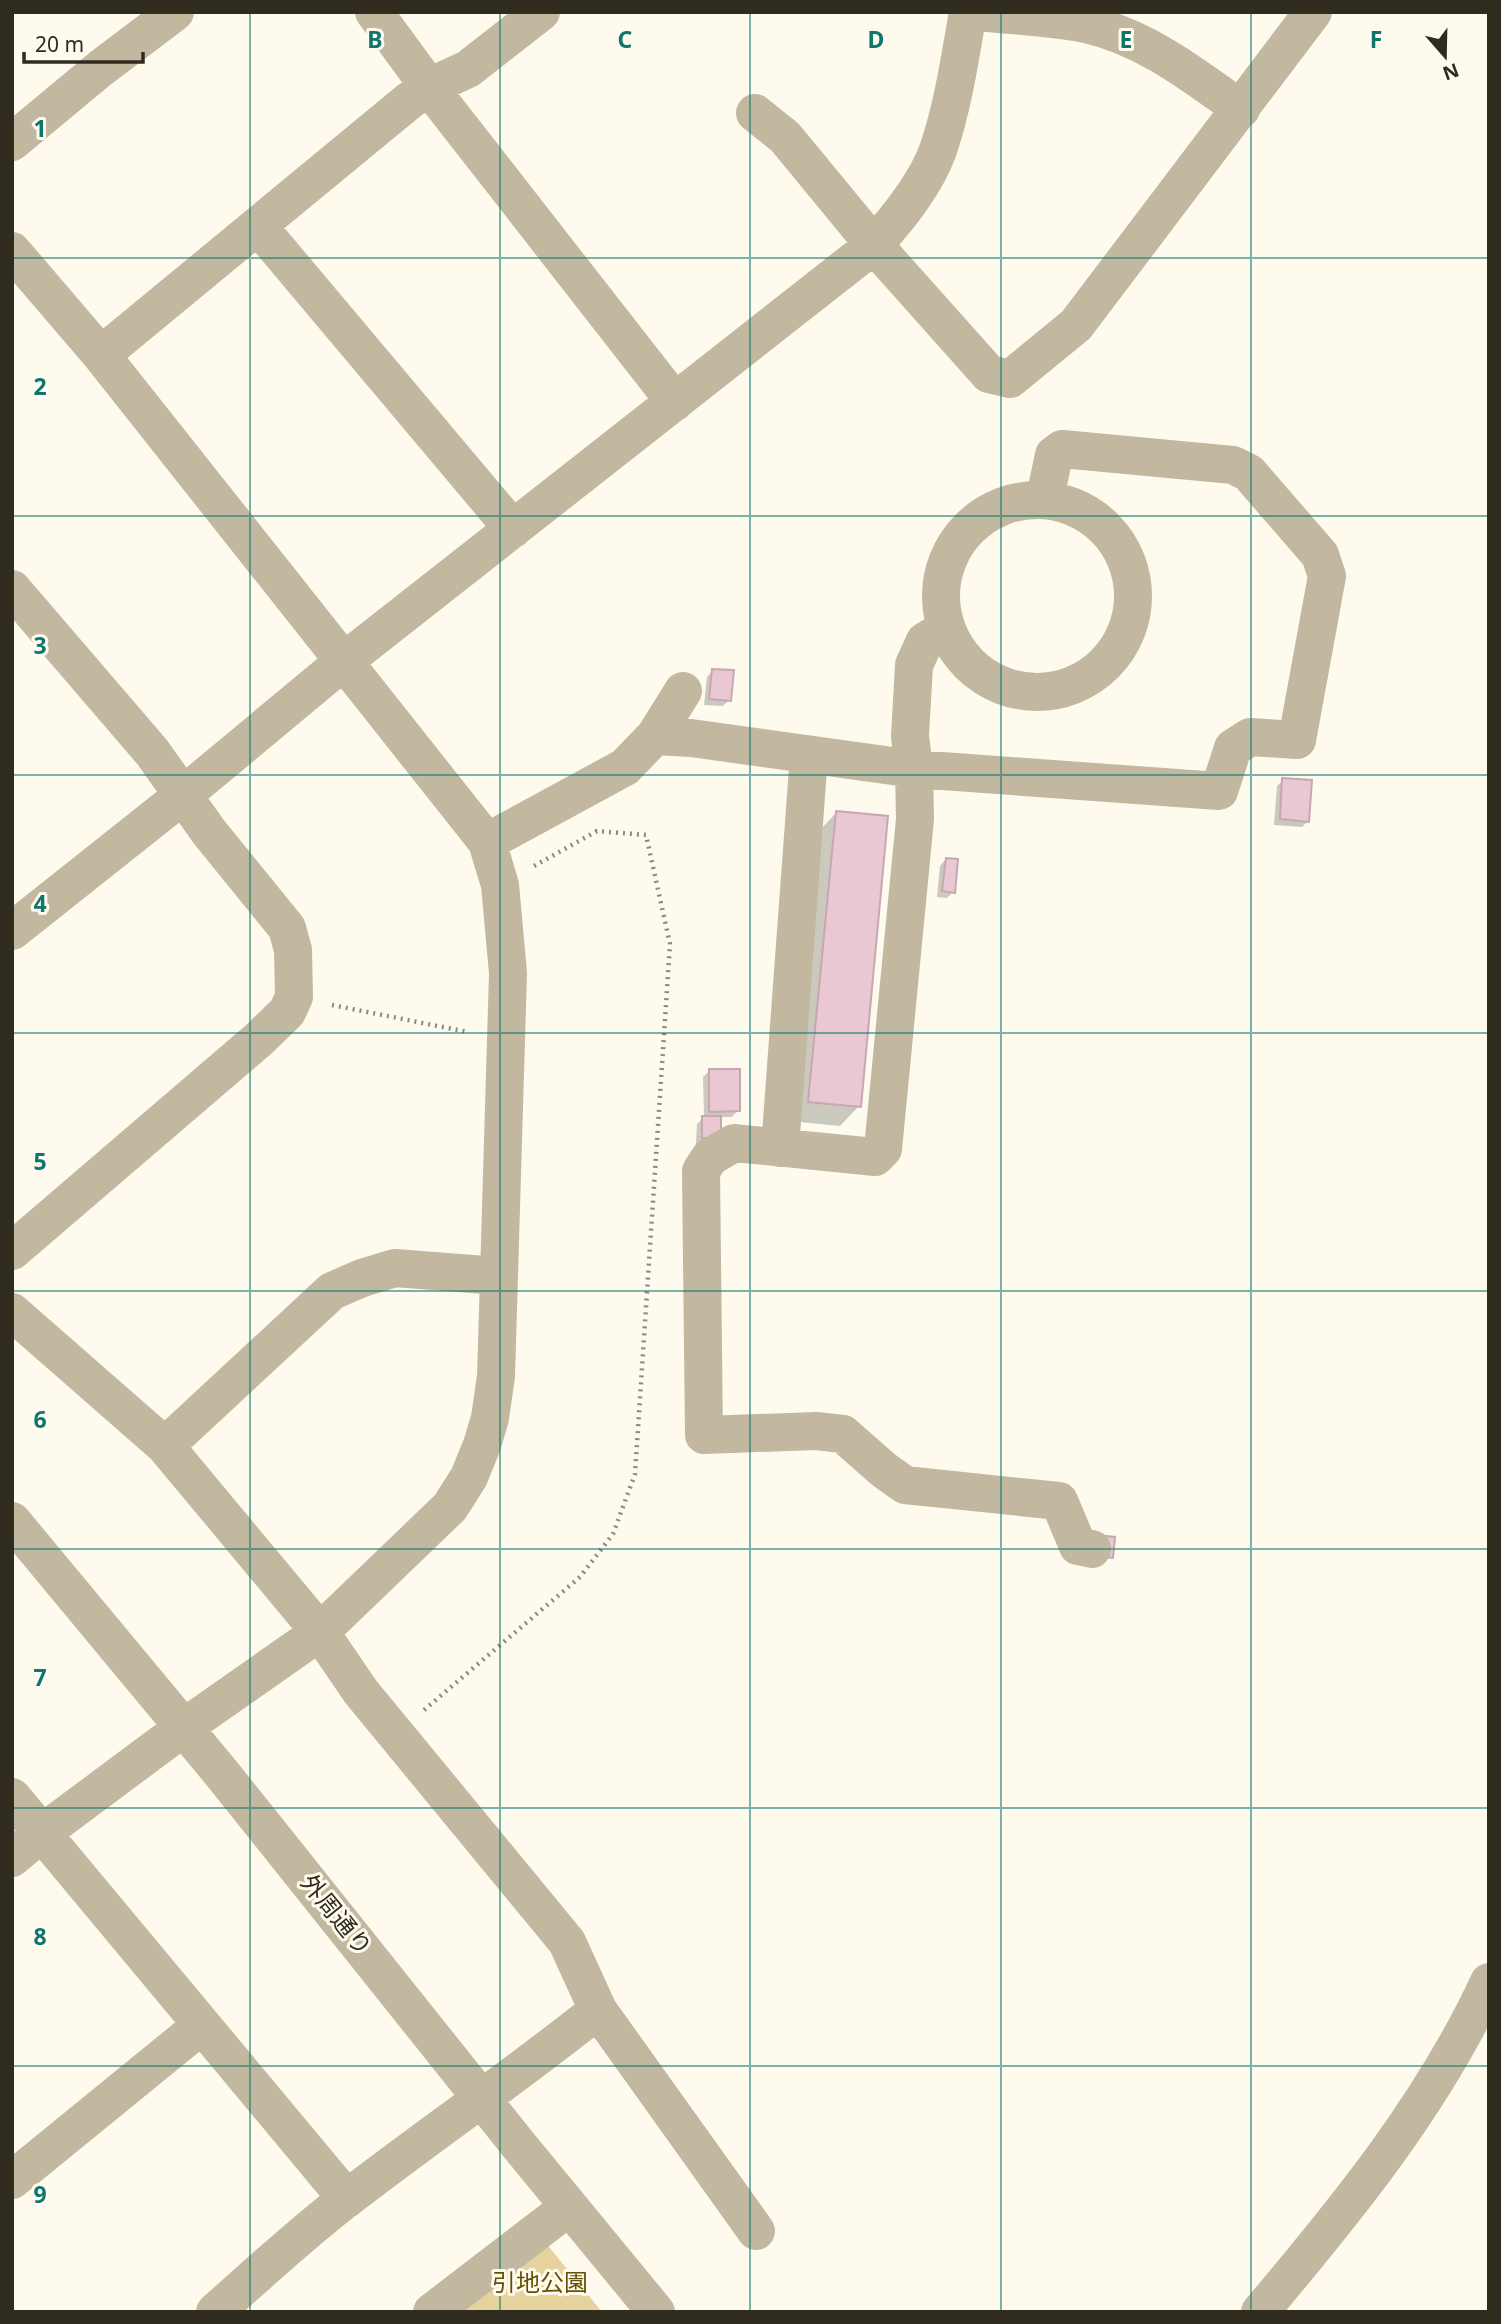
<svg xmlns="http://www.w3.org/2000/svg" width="1501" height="2324" font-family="'Noto Sans','Noto Sans JP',sans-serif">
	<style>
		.green { fill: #e5d29d }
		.shadow { fill: #0003 }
		.building { fill: #eac8d3; stroke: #c7a7b1; stroke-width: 2 }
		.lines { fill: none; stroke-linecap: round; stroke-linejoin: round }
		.path { stroke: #8d897d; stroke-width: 4.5; stroke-dasharray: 2 5; stroke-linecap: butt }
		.minor { stroke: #c1b89f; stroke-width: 38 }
		.grid { fill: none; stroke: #0f766e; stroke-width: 2; stroke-opacity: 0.55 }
		.labels { text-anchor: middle; stroke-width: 6; stroke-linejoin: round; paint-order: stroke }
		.street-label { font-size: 24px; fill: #2f2b1f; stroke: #fefaee }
		.park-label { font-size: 24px; fill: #645006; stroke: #fefaee }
		.grid-label { font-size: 23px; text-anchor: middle; font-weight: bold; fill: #0f766e; stroke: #fefaee; stroke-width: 6; stroke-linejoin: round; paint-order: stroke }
	</style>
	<rect width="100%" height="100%" fill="#fefaee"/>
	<path class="green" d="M545 2242 602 2312H458Z"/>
	<path class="shadow" d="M713 670 729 700 723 706 704 705 707 677Z
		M1283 780 1308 821 1302 827 1274 825 1277 786Z
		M836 813 859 1106 840 1126 789 1121 817 833Z
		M946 859 953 892 947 898 937 897 940 866Z
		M710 1070 738 1110 732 1117H719L713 1144H696L697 1124 704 1117 703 1077Z"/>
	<path class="building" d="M712 669 734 670 731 701 709 699Z
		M1282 778 1312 780 1309 822 1280 819Z
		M836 811 888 816 861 1107 808 1102Z
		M946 858 958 859 955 893 942 891Z
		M709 1069H740V1111L709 1112Z
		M702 1116H721V1138H702Z
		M1097 1535 1115 1537 1113 1558 1094 1556Z"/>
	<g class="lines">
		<path class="path" d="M332 1005 468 1032
			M424 1710 580 1577 613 1534 635 1474 670 944 646 835 597 831 534 866"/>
		<path class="minor" d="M374 12 429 87 675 402
			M979 12C1014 16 1051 17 1086 24 1145 37 1193 75 1241 109
			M755 113 785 137 874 245 989 374 1010 379 1076 325 1313 12
			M12 142 101 68 175 12
			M258 226 513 529
			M12 251 101 355 487 842 500 885 508 973 496 1376 490 1418 482 1445 469 1477 450 1507 320 1632 183 1728 42 1833 12 1858
			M101 355 410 100 429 87 468 69 541 12
			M941 596a96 96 0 1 1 192 0a96 96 0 1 1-192 0Z
			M12 589 152 752 209 832 287 928 293 950 294 997 287 1012 258 1040 12 1251
			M945 629 925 641 914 665 910 736 914 769 915 819 883 1149 875 1157 734 1143 710 1157 701 1171 704 1435 816 1431 843 1434 884 1470 905 1485 1059 1501 1078 1546 1092 1549
			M655 736 691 738 914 769 1219 791 1233 748 1250 737 1297 740 1327 576 1320 555 1249 473 1233 465 1062 449 1054 455 1045 498
			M487 842 625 767 655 736 683 691
			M12 931 182 796 343 662 874 245C898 218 926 184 938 150 953 106 960 58 968 12
			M780 1148 809 755
			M12 1312 165 1446 320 1632 361 1692 567 1942 598 2010 756 2231
			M165 1446 332 1291 362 1278 395 1268 498 1276
			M12 1521 223 1775 517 2143 656 2312
			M12 1797 347 2199
			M12 2180 202 2025
			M215 2312C259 2273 303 2232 349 2197 432 2133 517 2075 598 2010
			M432 2312 569 2207
			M1260 2312C1346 2210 1432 2105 1489 1982"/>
	</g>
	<path class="grid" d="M250 12V2312M500 12V2312M750 12V2312M1001 12V2312M1251 12V2312M12 258H1489M12 516H1489M12 775H1489M12 1033H1489M12 1291H1489M12 1549H1489M12 1808H1489M12 2066H1489"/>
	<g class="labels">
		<g class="street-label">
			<text transform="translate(336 1915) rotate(51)" y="8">外周通り</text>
		</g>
		<g class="park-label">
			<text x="540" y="2291">引地公園</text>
		</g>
	</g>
	<g class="grid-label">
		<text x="375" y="48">B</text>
		<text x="625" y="48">C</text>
		<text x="876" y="48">D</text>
		<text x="1126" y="48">E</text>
		<text x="1376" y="48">F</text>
		<text x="40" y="137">1</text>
		<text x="40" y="395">2</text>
		<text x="40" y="654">3</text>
		<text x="40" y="912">4</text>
		<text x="40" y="1170">5</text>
		<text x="40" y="1428">6</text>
		<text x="40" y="1686">7</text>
		<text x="40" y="1945">8</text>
		<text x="40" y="2203">9</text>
	</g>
	<rect width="1501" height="2324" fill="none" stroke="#2f2b1f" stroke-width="28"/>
	<g transform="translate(1445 56) rotate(160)" stroke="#fefaee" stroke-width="5" paint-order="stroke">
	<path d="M0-5L12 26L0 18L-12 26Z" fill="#2f2b1f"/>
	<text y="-10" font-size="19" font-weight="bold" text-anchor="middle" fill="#2f2b1f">N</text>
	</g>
	<path d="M24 52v10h119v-10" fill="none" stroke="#2f2b1f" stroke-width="3.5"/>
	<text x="35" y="52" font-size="21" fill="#2f2b1f" stroke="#fefaee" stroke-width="5" paint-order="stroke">20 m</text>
</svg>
